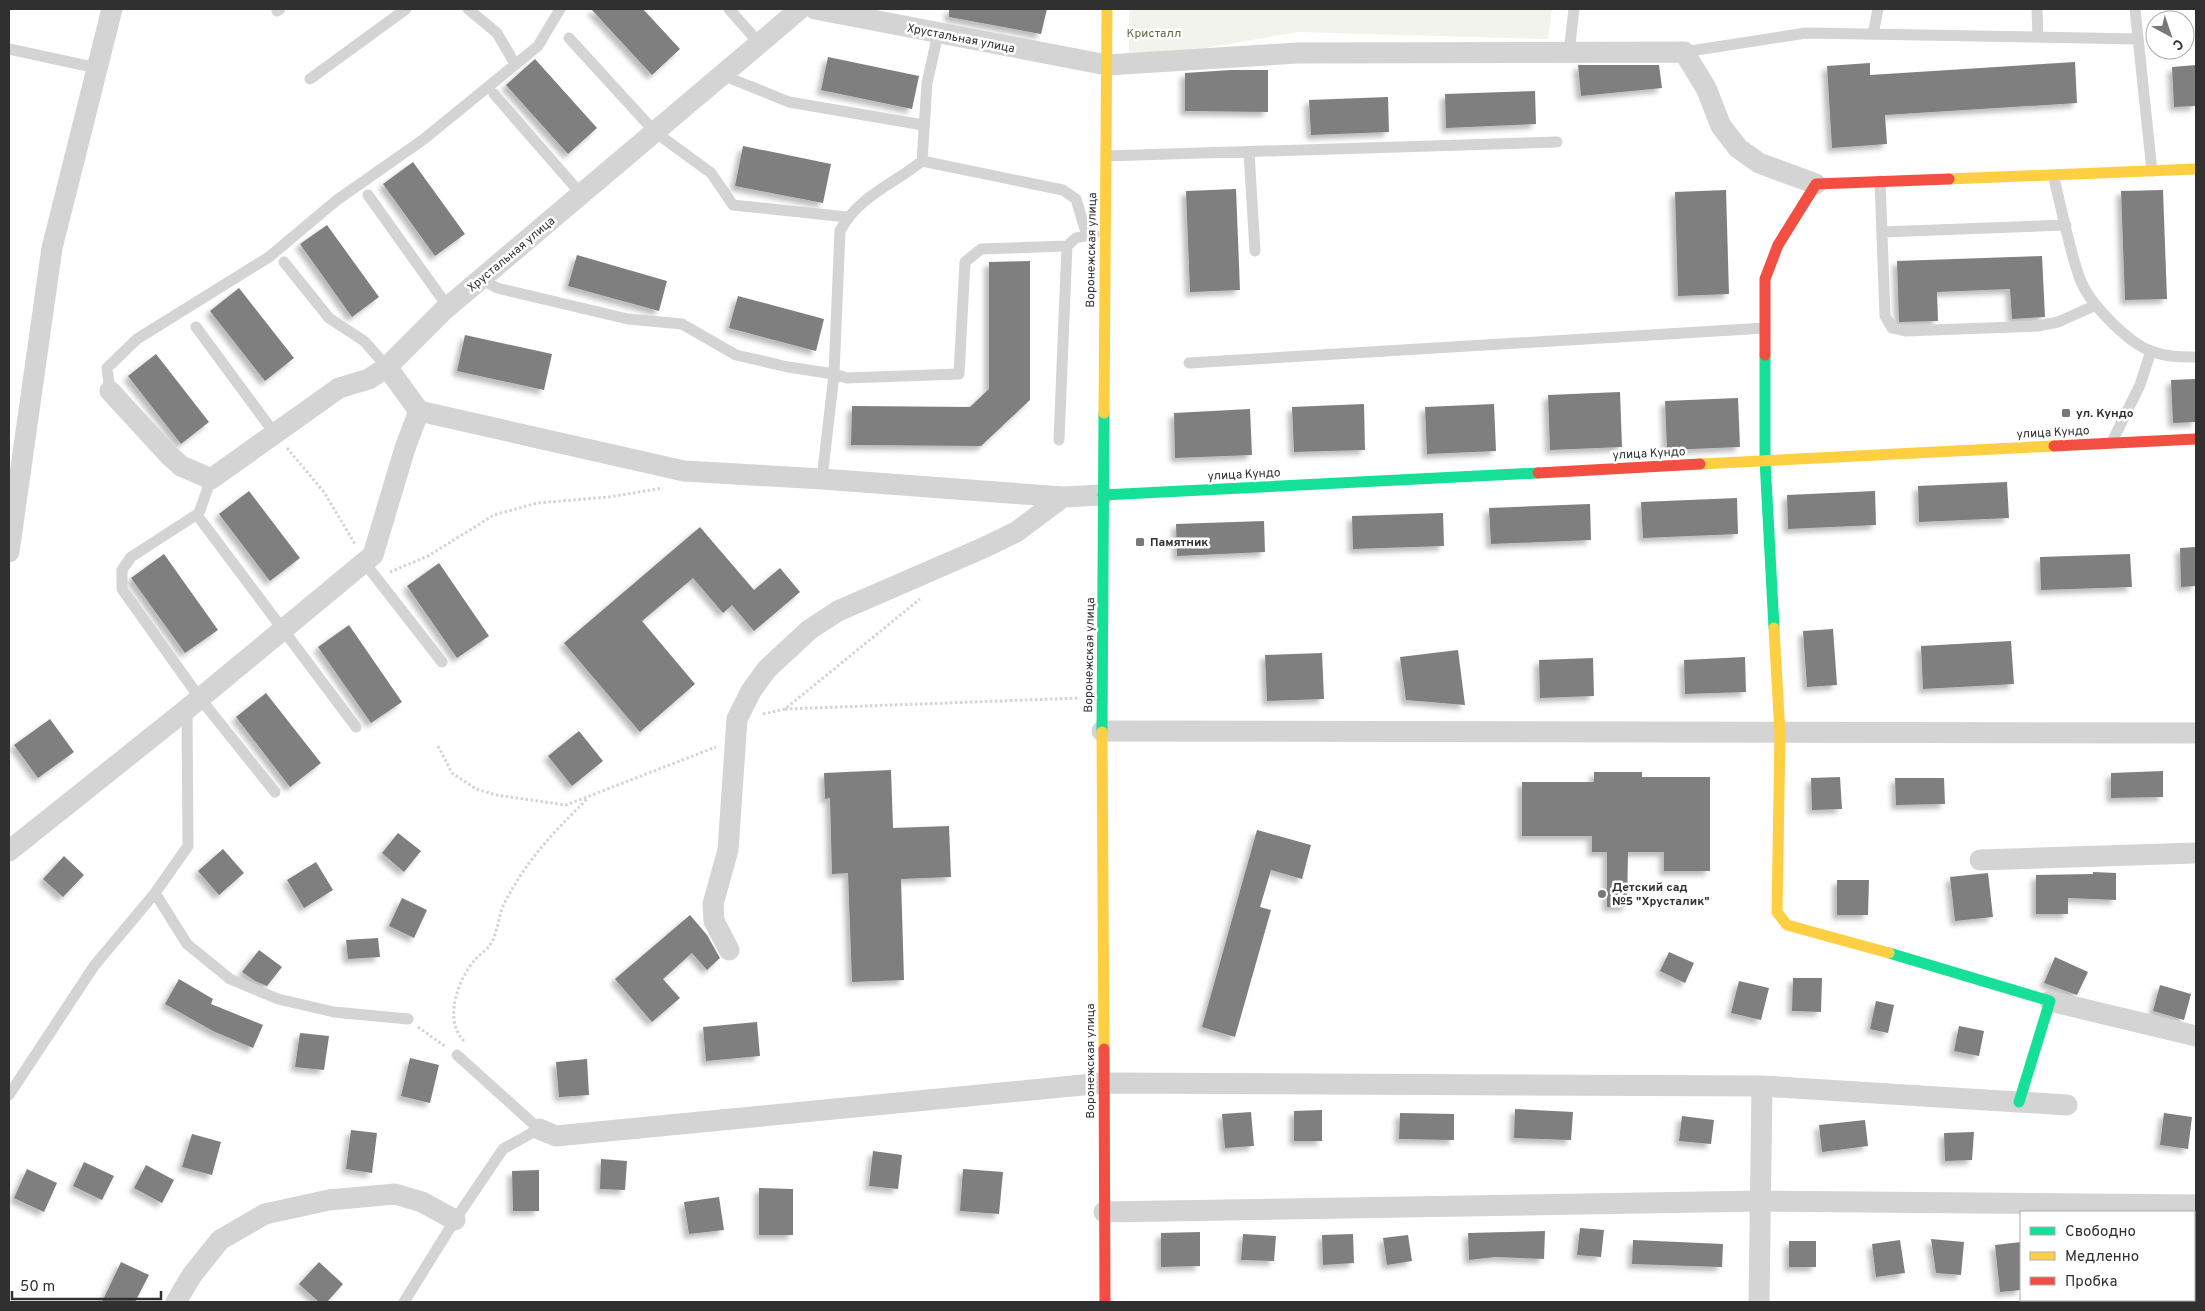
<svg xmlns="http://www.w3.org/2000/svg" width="2205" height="1311" font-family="Overpass,sans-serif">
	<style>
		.green { fill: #f1f3ec }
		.building { fill: #7f7f7f; filter: url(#shadow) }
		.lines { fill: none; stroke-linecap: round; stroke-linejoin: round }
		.path { stroke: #d4d4d4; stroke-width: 3; stroke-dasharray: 2.5 2.5; stroke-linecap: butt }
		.lane { stroke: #d4d4d4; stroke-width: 11 }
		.street { stroke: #d4d4d4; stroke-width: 21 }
		.fast { stroke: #16e098; stroke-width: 11 }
		.slow { stroke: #ffcf43; stroke-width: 11 }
		.jam { stroke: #f24e42; stroke-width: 11 }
		.poi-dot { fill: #787878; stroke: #fff; stroke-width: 2 }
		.labels { text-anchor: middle; stroke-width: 5; stroke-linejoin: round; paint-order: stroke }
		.park-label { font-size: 12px; fill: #5c6a3f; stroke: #fff }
		.street-label { font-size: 12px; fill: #303030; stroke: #fff }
		.poi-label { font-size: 12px; font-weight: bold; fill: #303030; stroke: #fff; text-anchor: start }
	</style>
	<defs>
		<filter id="shadow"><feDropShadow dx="-4.5" dy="4.5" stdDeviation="2.5" flood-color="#0004"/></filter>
	</defs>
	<rect width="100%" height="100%" fill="#fff"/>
	<path class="green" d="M1129 9H1552L1548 39 1298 32 1129 61Z"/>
	<path class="building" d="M591 9H643L680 49 652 75Z
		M949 9H1047L1041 34 949 17Z
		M828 57 919 76 912 109 821 90Z
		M535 59 597 128 568 154 506 85Z
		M2075 62 2077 103 1885 115 1887 144 1832 148 1827 66 1870 63V75Z
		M1578 65H1659L1662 88 1581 96Z
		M2196 65V106L2174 107 2172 67Z
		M1231 70H1268V112L1185 111V73Z
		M1535 91 1536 124 1446 128 1445 94Z
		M1388 97 1389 132 1311 135 1309 100Z
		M743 146 831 164 823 203 735 186Z
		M413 162 465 234 435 256 383 184Z
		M1236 189 1240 290 1190 292 1186 191Z
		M1726 190 1729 294 1678 296 1675 192Z
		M2163 190 2167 299 2125 300 2121 191Z
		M327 225 379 297 352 317 300 244Z
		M577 255 667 281 659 311 568 286Z
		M2042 256 2045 317 2012 319 2010 289 1937 292 1938 321 1899 322 1897 261Z
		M1030 261V400L981 446 851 445 852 406 970 407 989 389V262Z
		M239 288 294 358 265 381 210 311Z
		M738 296 824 319 816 351 729 328Z
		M465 335 552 354 544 390 457 371Z
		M156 354 209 422 181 444 128 376Z
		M2196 379V422L2173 423 2171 380Z
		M1620 392 1622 447 1550 450 1548 395Z
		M1738 398 1740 447 1667 450 1665 401Z
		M1364 404 1365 450 1294 452 1292 407Z
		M1494 404 1496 451 1427 454 1425 407Z
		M1250 409 1252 455 1175 458 1174 413Z
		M2007 482 2009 518 1919 522 1918 486Z
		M249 491 300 558 270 581 219 514Z
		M1875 491 1876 525 1788 529 1787 495Z
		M1737 498 1738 534 1643 538 1641 502Z
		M1590 504 1591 540 1491 544 1489 508Z
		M1443 513 1444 546 1353 549 1352 516Z
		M1264 521 1265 552 1177 556 1176 524Z
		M700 527 754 590 780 568 800 592 754 631 732 605 723 613 693 578 642 621 695 684 640 732 564 643Z
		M2196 547V586L2181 587 2180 548Z
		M164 554 218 630 185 653 131 578Z
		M2130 554 2132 587 2041 590 2040 557Z
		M439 563 489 636 457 658 407 586Z
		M349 625 402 702 371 723 318 647Z
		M1833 629 1837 685 1807 687 1803 631Z
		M2011 641 2014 684 1923 689 1921 646Z
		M1458 650 1465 705 1406 700 1400 657Z
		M1322 653 1324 699 1267 701 1265 655Z
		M1745 657 1746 692 1685 694 1684 660Z
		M1593 658 1594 696 1540 698 1539 660Z
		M266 693 321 763 290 787 236 717Z
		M50 719 74 752 38 778 14 745Z
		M579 731 603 761 572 786 548 756Z
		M891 770 893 828 949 826 951 877 901 879 904 980 852 982 848 873 832 874 830 798 825 799 824 773Z
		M2163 771V797L2111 798V773Z
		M1594 772H1642V777H1710V871H1664V852H1628L1627 907H1607V852H1592V836H1522V782H1594Z
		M1840 777 1842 809 1812 810 1811 778Z
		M1895 778H1944L1945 804 1896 805Z
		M1257 830 1311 845 1302 879 1271 870 1260 907 1271 910 1235 1037 1202 1027Z
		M398 833 421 851 404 872 382 853Z
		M223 849 244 873 219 895 198 871Z
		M64 856 84 875 63 897 43 879Z
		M316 862 333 890 304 908 287 880Z
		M2093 872 2116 873V900L2068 898V914H2036V875L2093 874Z
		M1988 873 1993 917 1955 921 1950 877Z
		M1837 880H1869L1868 915H1837Z
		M402 898 427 910 414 938 389 926Z
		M690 915 707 935 720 958 707 970 692 953 663 979 680 998 652 1022 615 979Z
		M378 938 380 957 348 959 346 940Z
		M259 950 282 967 267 986 255 981 242 972Z
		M1669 952 1694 963 1685 983 1660 971Z
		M2055 957 2088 972 2077 995 2044 983Z
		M1793 978H1822L1821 1012 1792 1011Z
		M179 979 213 999 211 1004 263 1025 253 1048 213 1031 165 1004Z
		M1739 981 1769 988 1761 1020 1731 1013Z
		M2160 985 2191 994 2184 1020 2153 1011Z
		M1876 1001 1894 1005 1888 1033 1870 1029Z
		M757 1022 760 1056 706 1061 703 1027Z
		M1959 1026 1984 1031 1979 1056 1954 1051Z
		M300 1033 329 1036 324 1070 295 1067Z
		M410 1058 439 1065 430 1103 401 1096Z
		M587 1059 589 1095 559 1097 556 1062Z
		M1515 1109 1573 1112 1571 1140 1514 1138Z
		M1322 1110V1141H1294V1111Z
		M1251 1112 1254 1146 1225 1148 1222 1114Z
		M1400 1113 1454 1114V1140L1399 1139Z
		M2164 1113 2192 1117 2188 1149 2160 1145Z
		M1682 1116 1714 1120 1711 1144 1679 1141Z
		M1865 1120 1868 1146 1822 1152 1819 1125Z
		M351 1130 377 1133 372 1173 346 1169Z
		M1974 1132 1972 1160 1945 1161 1944 1133Z
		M192 1134 221 1142 212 1175 182 1167Z
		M873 1151 902 1155 898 1189 869 1186Z
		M601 1159 627 1161 625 1190 600 1189Z
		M84 1162 114 1176 102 1200 73 1186Z
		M146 1165 174 1180 162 1203 134 1188Z
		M27 1169 57 1183 44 1212 14 1198Z
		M963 1169 1003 1172 999 1214 960 1211Z
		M539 1170V1211H513L512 1171Z
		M759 1188 793 1189V1235H759Z
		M719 1197 724 1230 689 1234 684 1202Z
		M1580 1228 1604 1230 1601 1257 1577 1255Z
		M1545 1231 1544 1259 1495 1257 1469 1260 1468 1233Z
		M1200 1232V1266L1161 1267V1233Z
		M1243 1234 1276 1236 1274 1261 1241 1260Z
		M1353 1234 1354 1263 1323 1265 1322 1235Z
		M1408 1235 1412 1261 1387 1265 1383 1238Z
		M1931 1239 1964 1242 1961 1275 1936 1273Z
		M1633 1240 1723 1244 1722 1267 1632 1264Z
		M1900 1240 1905 1273 1876 1277 1872 1244Z
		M1789 1241H1816V1267H1789Z
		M2021 1242V1290L2000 1292 1995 1245Z
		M121 1262 149 1275 135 1302H102Z
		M319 1262 343 1284 327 1302H319L299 1284Z"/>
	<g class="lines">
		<path class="path" d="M287 448 324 492 355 544
			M390 572 428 556 494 515 537 503 609 497 663 488
			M785 709 1080 698
			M763 714 785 709 920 599
			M438 746 452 773 476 789 496 795 566 805 716 747
			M418 1027 446 1047
			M464 1041C443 1020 458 980 474 961 478 955 486 951 490 945 498 933 498 915 505 902 528 858 553 833 588 798"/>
		<path class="lane" d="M468 9 497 33 515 64
			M729 9 759 43
			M2037 9 2038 37
			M2135 9 2152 171
			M277 11 280 9
			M1873 34 1878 9
			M569 38 655 132 711 173 733 205 847 217
			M9 49 97 68
			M1569 52 1574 9
			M1684 52 1806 33 2138 39
			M722 75 789 102 923 125
			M310 79 406 9
			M494 94 581 194
			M1249 152 1255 251
			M1106 156 1557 142
			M922 161 927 83 938 34
			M2053 175C2062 209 2068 246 2080 279 2089 303 2127 342 2151 351 2166 357 2180 357 2196 357
			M1880 181 1885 316 1892 328 1905 331 2038 326 2058 322 2096 305
			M368 195 448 307
			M1882 232 2066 225
			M1067 246 981 249 965 262 959 374 847 378 834 374 840 231C857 197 894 184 922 161L1063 190 1076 199 1087 236
			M284 262 329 318 364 341 387 367
			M481 279 497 288 628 319 682 324 736 355 788 367 834 374 822 479
			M196 327 275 434
			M1189 363 1765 328
			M110 391 107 368 137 339 269 257 337 200 424 139 538 46 560 9
			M1059 440 1067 246 1076 238 1094 234
			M2112 442 2140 385 2151 351
			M211 479 199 513 131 557 122 570V589L199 697 275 792
			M197 515 356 727
			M364 562 442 662
			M187 709 188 846 155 893 187 944 230 979 278 999 334 1012 408 1019
			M9 1095 94 966 155 893
			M404 1302 455 1220 503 1149 539 1129 457 1055"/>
		<path class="street" d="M815 9 1107 65 1298 53 1684 52 1706 88 1721 126 1738 148 1759 163 1816 184
			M387 367 419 411 684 471 822 479 1063 497 1103 495
			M110 391 168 454 181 466 211 479 339 388 369 379 387 367 443 311 800 9
			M9 552 52 248 112 9
			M1102 731 2196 733
			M9 851 187 709 373 555 405 448 419 411
			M1980 860 2196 853
			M729 950 714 921 713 904 728 850 737 719 751 691 767 669 809 630 838 611 983 548 1016 532 1063 497
			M2050 1001 2196 1036
			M1762 1086 2067 1105
			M539 1129 556 1136 1103 1083 1762 1086 1759 1302
			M1104 1212 1761 1201 2196 1205
			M176 1302 192 1275 220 1240 265 1214 329 1200 395 1194 422 1202 455 1220"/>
		<path class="fast" d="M1765 355V460L1774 628
			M1103 495 1538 473
			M1102 732 1104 413
			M1889 953 2050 1001 2019 1102"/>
		<path class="slow" d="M1949 179 2196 169
			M1104 413 1107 9
			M1700 464 2054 446
			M1774 628 1780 734 1777 912 1787 925 1889 953
			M1102 732 1104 1049"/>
		<path class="jam" d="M1765 355V279L1778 245 1816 184 1949 179
			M2054 446 2196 439
			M1538 473 1700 464
			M1104 1049 1105 1302"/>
	</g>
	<g class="poi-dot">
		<rect x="2061" y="408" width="10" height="10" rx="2.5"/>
		<rect x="1135" y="537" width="10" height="10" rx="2.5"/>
		<circle cx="1602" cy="894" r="5"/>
	</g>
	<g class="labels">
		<g class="park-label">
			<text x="1154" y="37">Кристалл</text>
		</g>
		<g class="street-label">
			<text transform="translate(961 38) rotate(11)" y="4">Хрустальная улица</text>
			<text transform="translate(1091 250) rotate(-89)" y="4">Воронежская улица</text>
			<text transform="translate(511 254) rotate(-40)" y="4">Хрустальная улица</text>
			<text transform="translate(2053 432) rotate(-3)" y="4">улица Кундо</text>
			<text transform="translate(1649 453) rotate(-3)" y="4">улица Кундо</text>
			<text transform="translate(1244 474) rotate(-3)" y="4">улица Кундо</text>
			<text transform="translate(1089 655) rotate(-89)" y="4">Воронежская улица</text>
			<text transform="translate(1090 1061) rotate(-90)" y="4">Воронежская улица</text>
		</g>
		<g class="poi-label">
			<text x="2076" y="417">ул. Кундо</text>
			<text x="1150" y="546">Памятник</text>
			<text x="1612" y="891">Детский сад<tspan x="1612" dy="14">№5 "Хрусталик"</tspan></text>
		</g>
	</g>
	<rect width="2205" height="1311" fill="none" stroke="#303030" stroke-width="20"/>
	<rect x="2020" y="1211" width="175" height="90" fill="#ffffff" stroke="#acacac"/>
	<rect x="2030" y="1227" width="25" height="8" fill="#16e098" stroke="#acacac"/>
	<text x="2065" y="1236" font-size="15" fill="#303030">Свободно</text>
	<rect x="2030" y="1252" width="25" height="8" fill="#ffcf43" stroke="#acacac"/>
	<text x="2065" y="1261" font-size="15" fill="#303030">Медленно</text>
	<rect x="2030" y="1277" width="25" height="8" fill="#f24e42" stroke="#acacac"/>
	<text x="2065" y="1286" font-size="15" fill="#303030">Пробка</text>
	<g transform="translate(2170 35) rotate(140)"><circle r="24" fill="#ffffff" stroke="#acacac"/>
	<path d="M0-4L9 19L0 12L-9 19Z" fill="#787878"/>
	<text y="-8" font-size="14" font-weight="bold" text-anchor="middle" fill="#303030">С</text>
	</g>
	<path d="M12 1291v8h149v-8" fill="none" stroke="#303030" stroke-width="2.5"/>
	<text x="20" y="1291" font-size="15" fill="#303030" stroke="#ffffff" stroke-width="4" paint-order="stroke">50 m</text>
</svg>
